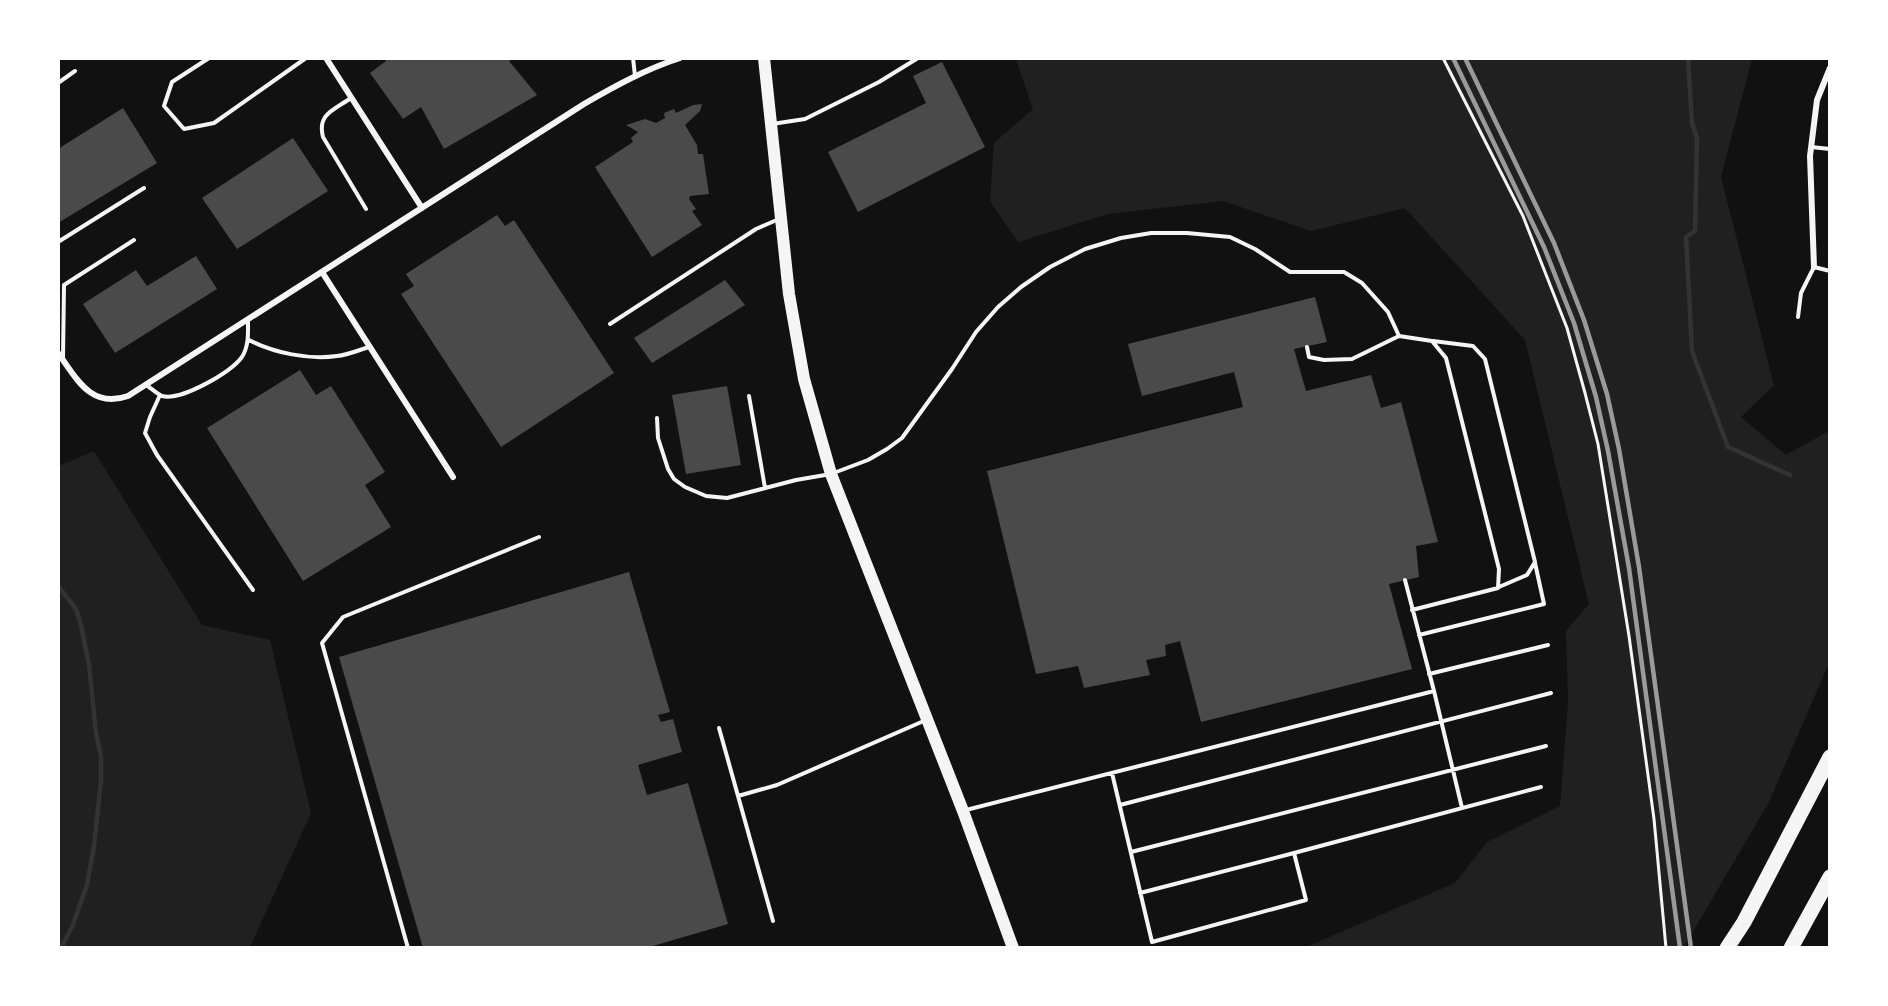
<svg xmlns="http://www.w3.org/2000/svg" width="1888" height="1006" font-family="'PT Sans Narrow',sans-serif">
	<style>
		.green { fill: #202020 }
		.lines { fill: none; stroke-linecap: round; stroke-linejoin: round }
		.stream { stroke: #333; stroke-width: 4.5 }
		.building { fill: #4a4a4a }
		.path { stroke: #f5f5f5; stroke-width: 3 }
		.service { stroke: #f5f5f5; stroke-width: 4 }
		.minor { stroke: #f5f5f5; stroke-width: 6 }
		.secondary { stroke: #f5f5f5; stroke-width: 12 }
		.motorway { stroke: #f5f5f5; stroke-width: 15 }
		.rail { stroke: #9a9a9a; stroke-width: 4.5 }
	</style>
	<rect width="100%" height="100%" fill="#111"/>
	<path class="green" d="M1016 59H1752L1721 177 1774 385 1741 417 1786 455 1829 431V663L1769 802 1684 947H1306L1455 883 1487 842 1560 806 1568 702 1566 631 1589 604 1525 340 1405 208 1311 231 1223 201 1108 214 1018 242 990 201 994 143 1033 109Z
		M94 451 202 625 270 640 311 813 250 947H59V466Z"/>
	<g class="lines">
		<path class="stream" d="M1688 58 1692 123 1697 138 1695 231 1686 237 1692 351 1728 447 1790 475
			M58 586 76 609 81 625 89 665 96 733 101 757V781L94 846 87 885 72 927 61 948"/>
	</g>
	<path class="building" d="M384 58H514L509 61 537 95 444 149 421 107 403 119 370 73 386 61Z
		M942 62 985 147 858 212 828 152 926 103 913 76Z
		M702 104 700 111 685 125 697 145 698 154H703L709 194 690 196 689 199 696 209 692 211 702 225 652 257 595 167 633 142 631 138 638 132 626 125 645 119 656 123 665 118 664 113 674 109 676 113 693 105Z
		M123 108 157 163 58 223V149Z
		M293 138 328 191 237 249 202 198Z
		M497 215 505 226 514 220 614 373 501 447 401 294 414 286 406 274Z
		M196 256 217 289 115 353 83 304 136 270 147 286Z
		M725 280 745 305 652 363 634 338Z
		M1315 297 1327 342 1294 349 1306 391 1371 375 1381 408 1401 402 1438 542 1416 546 1419 577 1389 584 1412 669 1201 722 1180 641 1165 645 1166 656 1146 660 1150 675 1084 688 1078 666 1036 674 987 471 1243 407 1234 372 1142 396 1128 344Z
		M300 370 316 395 331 386 385 472 365 485 391 527 303 581 207 428Z
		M727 386 741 465 686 474 672 395Z
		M629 572 670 712 658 715 661 722 673 719 682 752 638 765 647 795 688 783 728 924 646 948H423L339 657Z"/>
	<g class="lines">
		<path class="path" d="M1443 58 1523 216 1567 328 1585 393 1598 444 1629 636 1654 819 1666 948"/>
		<path class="service" d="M209 58 172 82 164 106 184 129 214 123 306 58
			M633 58 635 76
			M58 83 75 71
			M351 98C334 110 317 114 323 137L366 209
			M772 124 805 119 879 82 918 58
			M1811 147 1830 149
			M58 242 144 188
			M1798 317 1801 293 1814 267 1830 271
			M610 324 756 229 779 219
			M249 340C274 353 309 360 337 356 348 355 359 350 369 347
			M1433 341 1473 346 1485 359 1535 562 1527 575 1499 587
			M1307 347 1309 357 1324 360 1352 359 1399 336 1432 341 1446 358 1499 569 1498 588 1412 610
			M63 358 64 285 134 240
			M146 385C151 388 157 394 162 396 181 401 230 373 242 357 249 346 248 333 248 320
			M160 395 150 417 145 433 157 455 253 590
			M749 396 765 488
			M657 418 658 438 668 469 674 479 685 487 706 496 727 498 796 480 831 474 868 460 887 449 902 438 952 369 976 332 998 307 1021 287 1050 267 1085 249 1121 238 1151 233H1187L1230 237 1255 249 1290 272H1344L1362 283 1388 312 1399 336
			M1419 635 1544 604 1535 563
			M1429 674 1548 645
			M1434 691 1462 808
			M719 728 773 921
			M1112 773 1152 942 1306 900 1294 853 1541 787
			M738 796 777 785 926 720
			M1120 805 1551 693
			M966 810 1434 691 1405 580
			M1131 852 1546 746
			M1140 893 1294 853
			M408 948 322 643 343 617 539 537"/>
		<path class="minor" d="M326 58 422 208
			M1814 267 1810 156 1817 100 1830 68
			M322 272 453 477
			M58 353C77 379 91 409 128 396L584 104C615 86 646 69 680 58"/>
		<path class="secondary" d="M764 58 789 294 804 379 831 474 963 811 1013 948"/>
		<path class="motorway" d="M1727 948 1744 922 1830 757
			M1791 948 1830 877"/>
		<path class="rail" d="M1453 58 1544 247 1574 323 1596 397 1608 451 1629 568 1680 948
			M1465 58 1554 243 1584 320 1607 394 1619 449 1639 567 1691 948"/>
	</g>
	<rect width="1888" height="1006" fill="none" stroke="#ffffff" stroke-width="120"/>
</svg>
